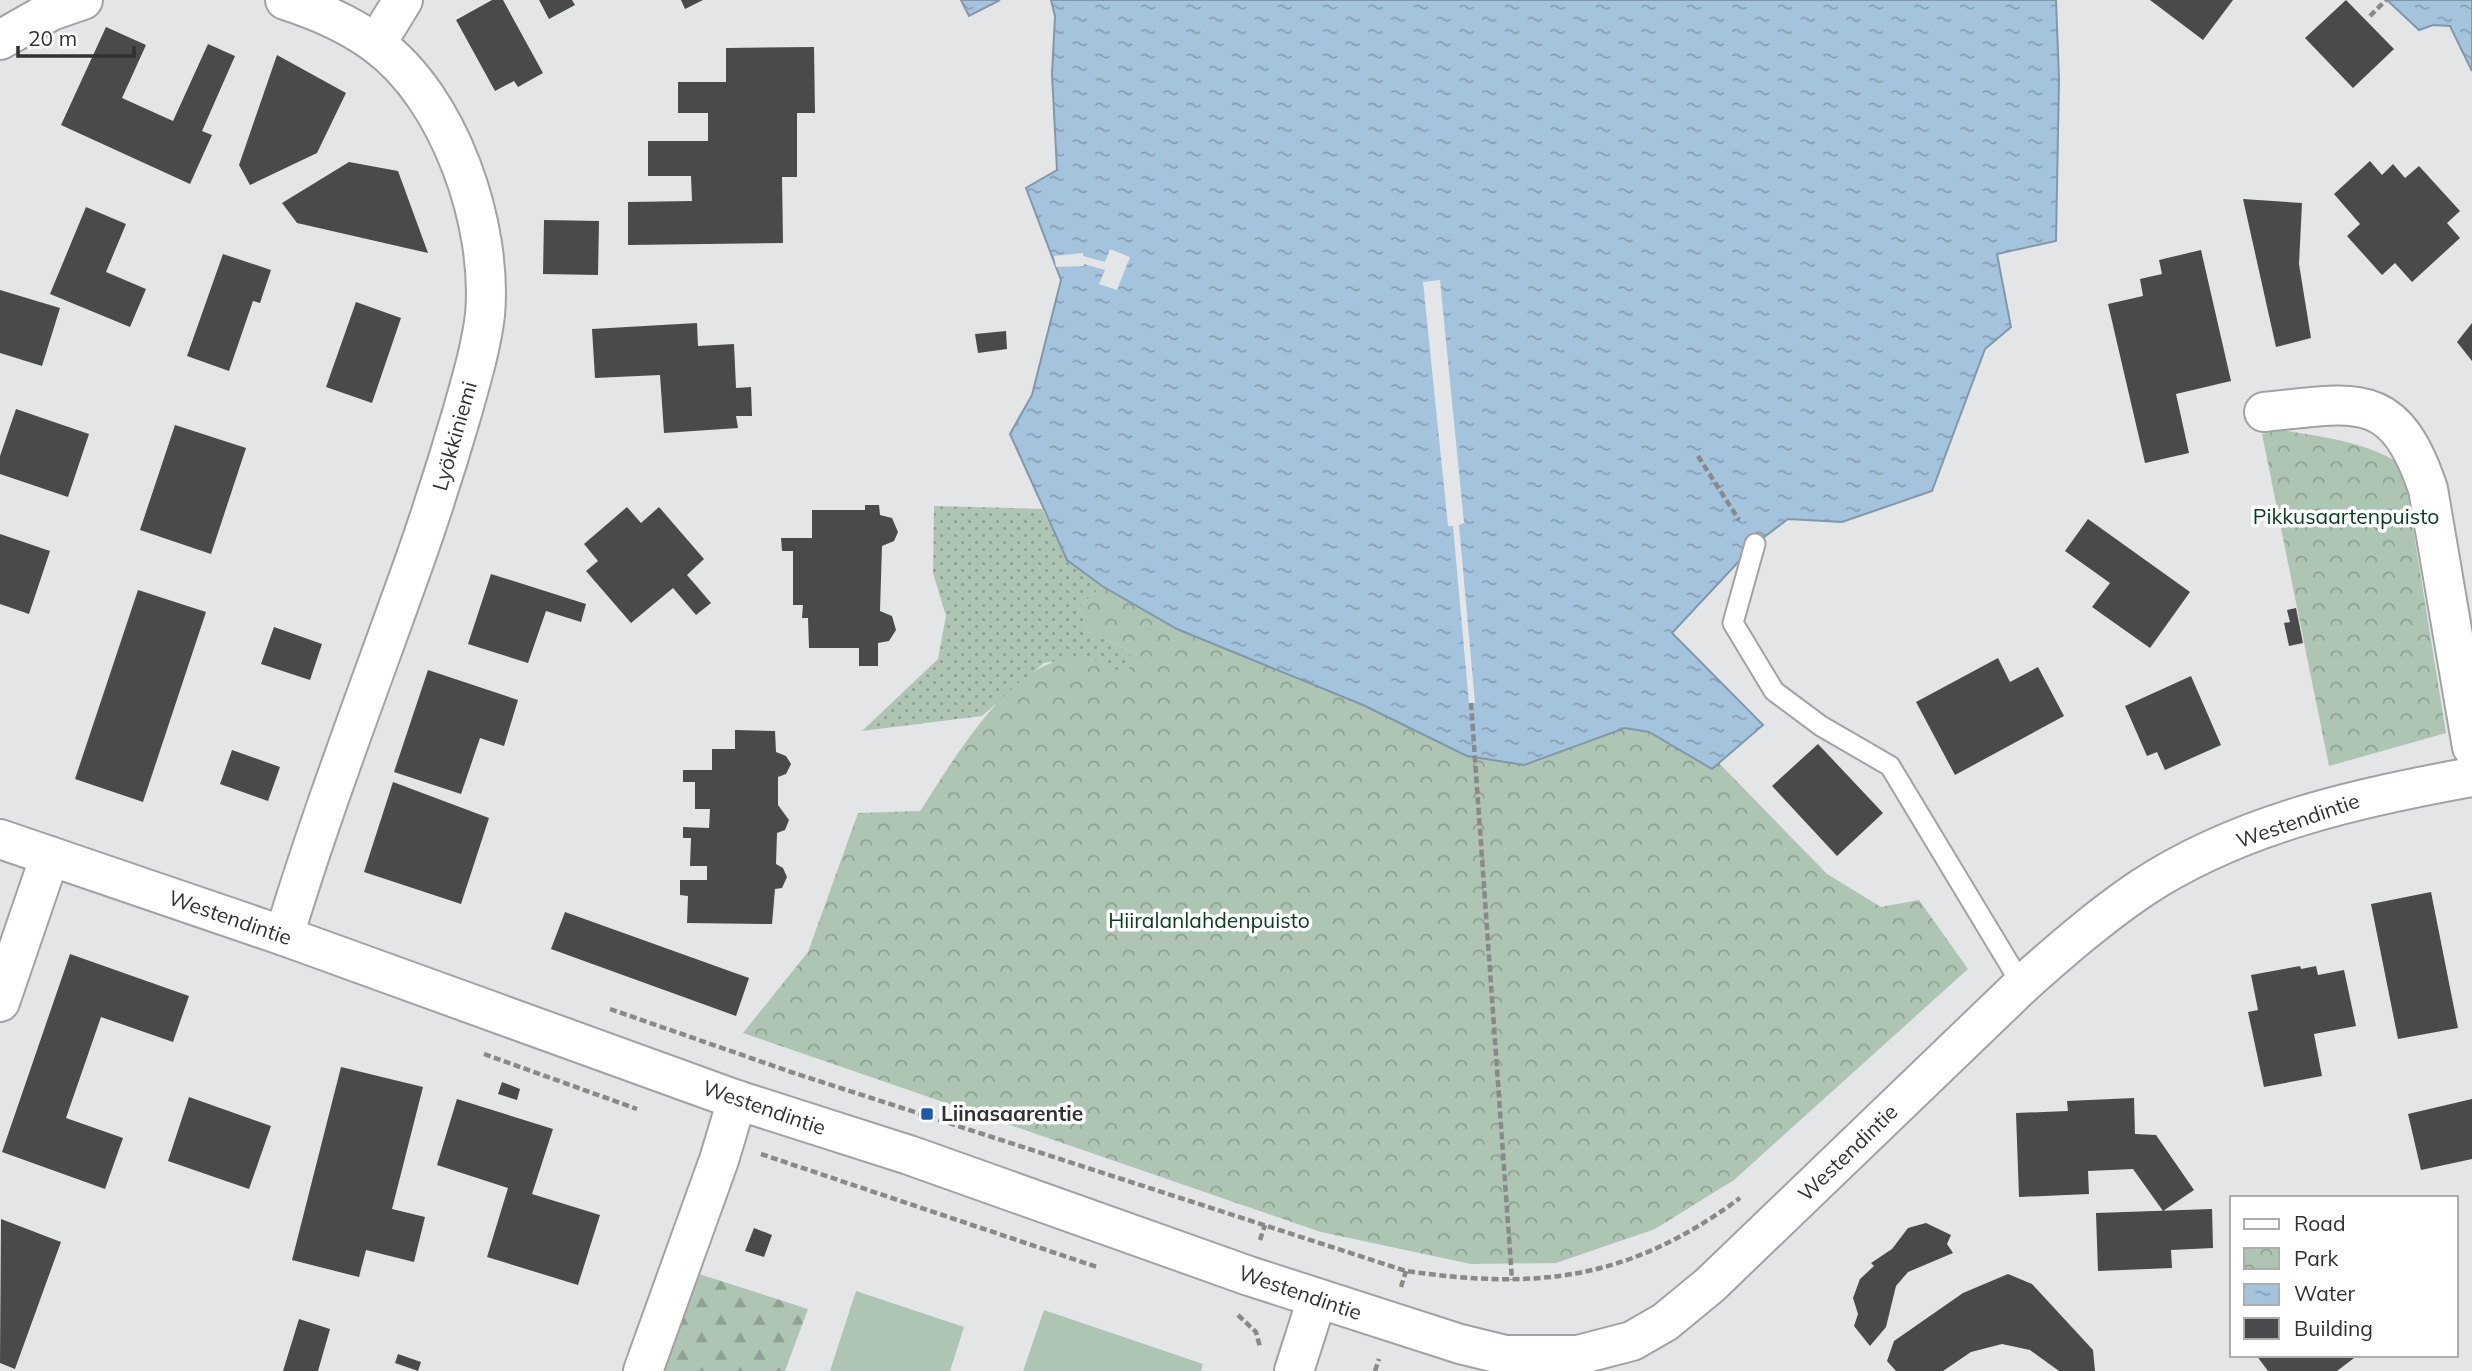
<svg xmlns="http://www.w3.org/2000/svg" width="2472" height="1371" font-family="Mulish,sans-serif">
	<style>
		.grass { fill: url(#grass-dots) }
		.forest { fill: url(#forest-firs) }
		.park { fill: url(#park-crowns) }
		.garden { fill: #aec5b3 }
		.water { fill: url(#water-ripples); stroke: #8297aa; stroke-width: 2 }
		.pier { fill: #e4e5e6 }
		.building { fill: #4a4a4c }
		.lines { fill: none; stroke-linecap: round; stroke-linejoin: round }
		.service-casing { stroke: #a2a2a4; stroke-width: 23 }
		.minor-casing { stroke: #a2a2a4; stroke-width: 42 }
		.tertiary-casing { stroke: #a2a2a4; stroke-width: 42 }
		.path { stroke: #89898a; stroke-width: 4.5; stroke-dasharray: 7 3.5; stroke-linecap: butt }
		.service { stroke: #fff; stroke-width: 19 }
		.minor { stroke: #fff; stroke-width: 38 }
		.tertiary { stroke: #fff; stroke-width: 38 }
		.poi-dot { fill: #1b5aab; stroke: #fff; stroke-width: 2.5 }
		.labels { text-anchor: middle; stroke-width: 7; stroke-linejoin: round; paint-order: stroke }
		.street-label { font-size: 21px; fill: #313132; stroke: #fff }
		.park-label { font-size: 21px; fill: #054020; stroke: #fff }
		.poi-label { font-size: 21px; font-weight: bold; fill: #313132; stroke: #fff; text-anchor: start }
	</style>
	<defs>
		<pattern id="grass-dots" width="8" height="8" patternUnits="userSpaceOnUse" patternTransform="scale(1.75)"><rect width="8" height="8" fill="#aec5b3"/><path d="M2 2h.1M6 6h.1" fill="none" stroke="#8ea192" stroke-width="1.8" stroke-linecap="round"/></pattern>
		<pattern id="forest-firs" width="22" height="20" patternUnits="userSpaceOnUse" patternTransform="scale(1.75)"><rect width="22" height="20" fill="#aec5b3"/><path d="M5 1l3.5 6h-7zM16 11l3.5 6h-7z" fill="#8ea192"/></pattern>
		<pattern id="park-crowns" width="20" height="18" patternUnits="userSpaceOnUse" patternTransform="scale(1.75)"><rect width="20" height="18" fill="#aec5b3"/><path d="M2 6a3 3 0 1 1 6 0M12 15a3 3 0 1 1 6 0" fill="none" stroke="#8ea192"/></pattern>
		<pattern id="water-ripples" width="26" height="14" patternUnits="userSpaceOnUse" patternTransform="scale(1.75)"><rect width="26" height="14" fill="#a4c3dd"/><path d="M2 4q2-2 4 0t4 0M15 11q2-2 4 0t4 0" fill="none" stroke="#869fb4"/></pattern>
	</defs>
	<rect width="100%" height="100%" fill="#e4e5e6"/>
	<path class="grass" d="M934 506 1042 509 1067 560 1102 586 1078 608 1089 632 1127 650 1137 664 1124 673 1083 658 1044 663 982 716 862 731 938 659 946 616 933 573Z"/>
	<path class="forest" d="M693 1272 808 1309 785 1371H660Z"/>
	<path class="park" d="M2281 430C2322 437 2369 442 2403 466L2446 733 2329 766 2262 434Z
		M1102 586 1177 628 1363 705 1577 745 1625 728 1648 732 1711 769 1719 763 1827 874 1881 907 1919 900 1968 969 1734 1180 1655 1229 1556 1263 1471 1264 1321 1232 743 1033 808 952 858 813 920 811C953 762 1014 651 1083 658 1096 659 1111 668 1124 673L1136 664 1127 650 1089 632 1078 608Z"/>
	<path class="garden" d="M856 1291 964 1327 950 1371H830Z
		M1044 1310 1203 1364 1201 1371H1023Z"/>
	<path class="water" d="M961 0H1000L969 16Z
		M1051 0H2056L2059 79 2056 241 1997 254 2011 327 1985 349 1932 491 1842 522 1788 519 1755 544 1672 633 1763 725 1712 769 1649 732 1625 728 1524 765 1467 756 1363 705 1177 629 1102 586 1067 560 1010 434 1032 395 1061 280 1026 188 1057 170 1052 74 1055 16Z
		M2387 0H2472V71L2450 26 2433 25 2419 30Z"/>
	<path class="pier" d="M1110 249 1130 257 1117 290 1099 284 1105 270 1084 264V266L1056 267 1054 256 1083 253V256L1105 262Z
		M1440 280 1464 523 1459 525 1475 703 1469 704 1453 526H1448L1423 282Z"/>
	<path class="building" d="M492 0H503L543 73 518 87 514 81 495 91 456 20Z
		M539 0H572L575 5 549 19Z
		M681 0H703L685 9Z
		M2150 0H2233L2203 40Z
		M2346 0 2394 49 2353 88 2305 38Z
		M106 27 146 45 122 98 173 121 208 44 235 56 202 131 212 135 190 184 61 125Z
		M814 47 815 113H797V177H782L783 243 628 245V202L692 201 691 176H648V141H708V113H678V82H726V48Z
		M277 55 346 93 317 153 250 185 239 165Z
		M2370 161 2382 175 2393 164 2405 178 2419 166 2460 211 2447 223 2460 238 2412 282 2395 263 2382 275 2347 236 2360 224 2334 194Z
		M349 162 398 171 428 253 297 223 282 203Z
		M2243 199 2302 203 2299 264 2311 338 2276 347Z
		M86 207 126 224 106 272 146 289 130 327 50 294Z
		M544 220 599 221 598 275 543 274Z
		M2201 250 2231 381 2176 394 2189 453 2145 463 2108 304 2143 296 2140 279 2162 274 2159 260Z
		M223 254 271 270 260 303 253 301 229 371 187 356Z
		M0 290 60 308 42 366 0 353Z
		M356 302 401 318 372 403 326 387Z
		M697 323 698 346 734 344 736 388 751 387 752 416H736L738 428 664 433 660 375 595 378 592 329Z
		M2472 323V361L2457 342Z
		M1006 331 1007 349 978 353 975 334Z
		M16 409 89 434 68 497 0 474V456Z
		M175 425 246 448 211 554 140 530Z
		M865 505H879L880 515 892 518 898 532 894 541 882 546 880 611 892 616 896 630 889 641 878 643V666H859V648H809L808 618H802L803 605H793V551H782L781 538H812V510H865Z
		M627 507 641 523 659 507 704 559 687 575 711 603 696 615 673 588 631 623 586 571 598 561 584 544Z
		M2088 519 2190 592 2150 648 2092 607 2110 583 2065 551Z
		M0 534 50 551 29 614 0 604Z
		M491 574 586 604 581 622 546 611 528 663 468 644Z
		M138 590 206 612 143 802 75 779Z
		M2296 608 2303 643 2289 646 2284 623 2290 622 2287 610Z
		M274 627 322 644 310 680 261 664Z
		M1998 658 2010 682 2038 667 2064 716 1955 775 1916 702Z
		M428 670 518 700 504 746 480 738 461 794 394 772Z
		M2191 676 2221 745 2165 770 2157 752 2147 756 2125 706Z
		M735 730 775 731 776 752 786 756 791 764 786 774 778 777V805L789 820 785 830 777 833 776 864 783 868 787 877 782 888 775 889 772 924 687 923 688 896 680 895V880H707V866H690L691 838H683V827L709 828 710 809H695V782H683V770H712V749H735Z
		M1818 744 1883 813 1837 856 1772 786Z
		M232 750 280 767 268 801 220 784Z
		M393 782 489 818 461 904 364 872Z
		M2431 892 2458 1028 2398 1039 2371 904Z
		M565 912 749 978 736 1016 551 949Z
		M70 954 189 996 173 1042 101 1017 66 1118 123 1138 105 1189 2 1152Z
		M2300 966 2301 969 2316 966 2318 975 2344 970 2356 1026 2314 1034 2322 1076 2264 1087 2248 1012 2258 1010 2251 975Z
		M341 1067 423 1087 392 1209 425 1217 414 1262 366 1250 359 1277 292 1260Z
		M502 1082 520 1089 517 1100 498 1094Z
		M189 1097 271 1126 249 1189 168 1161Z
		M2134 1098 2135 1134 2156 1135 2194 1190 2163 1211 2133 1169 2088 1171 2089 1194 2019 1197 2016 1113 2068 1111 2067 1101Z
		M457 1099 553 1129 532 1194 600 1215 578 1285 487 1257 508 1188 437 1165Z
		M2472 1099V1159L2421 1170 2408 1114Z
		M2212 1209 2213 1248 2171 1250 2172 1268 2098 1271 2096 1213Z
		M1 1219 61 1242 15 1369 0 1363Z
		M1926 1223 1951 1235 1947 1244 1953 1253 1908 1272 1896 1286 1886 1327 1870 1346 1854 1326 1858 1314 1853 1298 1860 1279 1874 1266 1871 1263 1892 1249 1908 1228Z
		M754 1228 772 1235 764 1257 745 1251Z
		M2008 1274 2032 1284 2093 1350 2095 1371H2059L2030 1350 2002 1344 1971 1352 1943 1371H1896L1887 1361 1894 1341 1963 1293Z
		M299 1319 330 1329 318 1371H283Z
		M398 1354 421 1362 418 1371 395 1363Z
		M2256 1355H2358L2337 1371H2268Z"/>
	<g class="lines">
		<g class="service-casing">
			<path id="service" d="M1755 544 1733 623 1774 691 1821 726 1890 766 2022 985"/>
		</g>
		<g class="minor-casing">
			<path id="minor" d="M0 40 51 11 83 0
				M376 44 403 0
				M2264 412C2356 403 2394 388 2428 489L2472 747
				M284 936C323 807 372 681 417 554 433 508 448 461 462 413 471 381 481 348 485 315 493 225 450 98 376 44 349 24 316 10 285 0
				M0 1002 50 856
				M643 1371 719 1160 737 1100"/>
		</g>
		<g class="tertiary-casing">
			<path id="tertiary" d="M0 839 284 936 737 1100 909 1155 1249 1276 1460 1344 1505 1355H1578L1632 1341 1665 1322 1710 1285 2022 985C2060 951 2099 917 2142 888 2239 824 2360 797 2472 777
				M1294 1371 1317 1299"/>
		</g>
		<path class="path" d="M2370 16 2386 0
			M1698 456 1739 520
			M1471 703 1512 1280
			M610 1009 791 1072 1406 1271C1539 1290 1629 1280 1740 1198
			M484 1054 637 1109
			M761 1154 1097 1267
			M1260 1240 1265 1225
			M1401 1287 1406 1271
			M1238 1315 1256 1332 1260 1347
			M1375 1371 1379 1359"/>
		<use href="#service" class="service"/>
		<use href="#minor" class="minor"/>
		<use href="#tertiary" class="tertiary"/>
	</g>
	<rect class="poi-dot" x="920" y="1107" width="14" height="14" rx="3.5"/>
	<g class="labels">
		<g class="street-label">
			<text transform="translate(455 436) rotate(-74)" y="7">Lyökkiniemi</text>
			<text transform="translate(2298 821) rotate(-19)" y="7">Westendintie</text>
			<text transform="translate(230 918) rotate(19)" y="7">Westendintie</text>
			<text transform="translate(764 1108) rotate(19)" y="7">Westendintie</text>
			<text transform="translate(1848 1153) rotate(-44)" y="7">Westendintie</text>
			<text transform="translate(1300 1293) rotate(19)" y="7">Westendintie</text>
		</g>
		<g class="park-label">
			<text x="2346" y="524">Pikkusaartenpuisto</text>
			<text x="1209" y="928">Hiiralanlahdenpuisto</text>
		</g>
		<g class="poi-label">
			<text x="941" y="1121">Liinasaarentie</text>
		</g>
	</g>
	<rect x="2230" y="1196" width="228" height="161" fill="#ffffff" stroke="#adadad" stroke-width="2"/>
	<rect x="2244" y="1219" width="35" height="10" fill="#ffffff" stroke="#adadad" stroke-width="2"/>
	<text x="2294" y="1231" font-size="21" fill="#313132">Road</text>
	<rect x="2244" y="1248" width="35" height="21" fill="url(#park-crowns)" stroke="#adadad" stroke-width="2"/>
	<text x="2294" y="1266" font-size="21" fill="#313132">Park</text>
	<rect x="2244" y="1284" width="35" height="21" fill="url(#water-ripples)" stroke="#adadad" stroke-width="2"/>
	<text x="2294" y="1301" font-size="21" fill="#313132">Water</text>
	<rect x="2244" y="1318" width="35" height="21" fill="#4a4a4c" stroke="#adadad" stroke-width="2"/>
	<text x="2294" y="1336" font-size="21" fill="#313132">Building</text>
	<path d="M18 46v10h116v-10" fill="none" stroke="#313132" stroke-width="3.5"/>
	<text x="28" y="46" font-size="21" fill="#313132" stroke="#ffffff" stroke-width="5" paint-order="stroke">20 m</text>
</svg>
